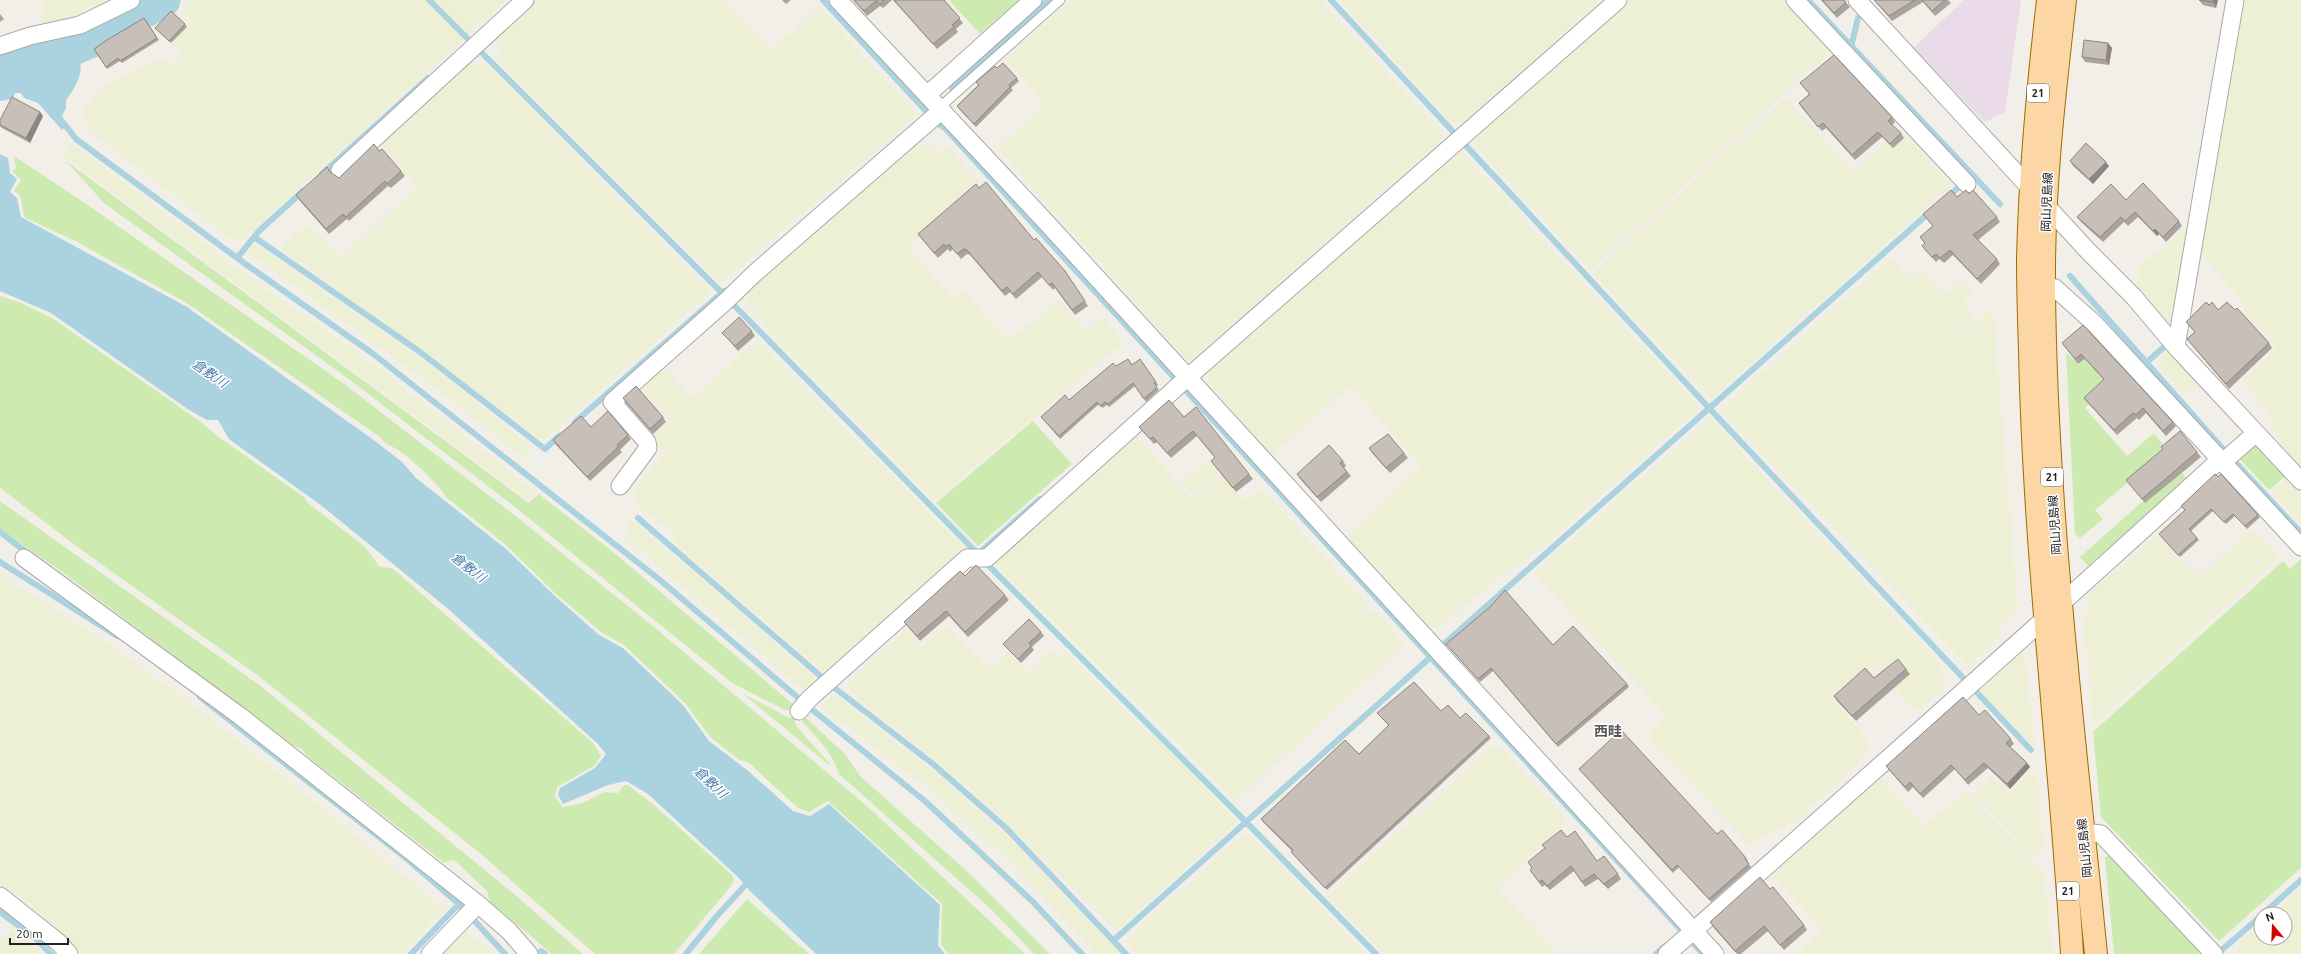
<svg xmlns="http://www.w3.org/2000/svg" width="2301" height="954" font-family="Ubuntu,'Noto Sans JP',sans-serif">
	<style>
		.industrial { fill: #ebdbe8 }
		.farmland { fill: #eef0d5 }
		.grass { fill: #cdebb0 }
		.water { fill: #aad3df }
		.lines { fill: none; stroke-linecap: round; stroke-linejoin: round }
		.stream { stroke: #aad3df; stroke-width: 6 }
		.river { stroke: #aad3df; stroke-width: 35 }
		.service-casing { stroke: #a9a9a9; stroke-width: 11 }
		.minor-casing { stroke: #a9a9a9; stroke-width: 19 }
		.primary-casing { stroke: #a06b00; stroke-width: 24 }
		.service { stroke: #fff; stroke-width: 9 }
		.minor { stroke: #fff; stroke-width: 17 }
		.primary { stroke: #fcd6a4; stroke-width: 22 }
		.wall { fill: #aba49e }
		.shaded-wall { fill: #8b8681 }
		.building { fill: #c7bfb8; stroke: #8b8681 }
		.labels { text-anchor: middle; stroke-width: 3; stroke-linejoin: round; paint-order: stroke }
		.shield { fill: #fff; stroke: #646464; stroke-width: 1 }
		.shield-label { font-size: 11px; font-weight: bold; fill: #222 }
		.street-label { font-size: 12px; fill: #222; stroke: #fff }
		.water-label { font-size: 13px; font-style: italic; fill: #4a7aab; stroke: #fff }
		.quarter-label { font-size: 14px; font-weight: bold; fill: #555; stroke: #fff }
	</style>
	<rect width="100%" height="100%" fill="#f2efe9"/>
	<path class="industrial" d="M1964 0H2021L2005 112 1985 122 1913 48Z"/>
	<path class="farmland" d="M43 0H105L104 8 80 19 40 27Z
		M193 0H506L253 231 240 242H235L89 131 84 117V107L103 87 152 62 165 60 170 63 180 59 182 54 172 44 191 21 182 10Z
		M535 0H723L772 50 819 7 917 115 721 283 494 57 502 49 493 39Z
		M1072 0H1320L1444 136 1440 141 1189 362 997 148 1045 104 1005 59Z
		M1339 0H1602L1462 123 1451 122Z
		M1629 0H1787L1831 51 1590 270 1469 139Z
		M2240 0H2301V467L2280 444 2266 409 2242 380 2277 349 2241 311 2246 305 2202 255 2200 249Z
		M468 62 478 65 485 63 711 292 543 441 283 250 284 246 294 234 306 226H311L341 257 417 187 379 145Z
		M1787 98 1853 171 1900 130 1951 186 1711 399 1593 274Z
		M916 143 922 146 926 144 936 154 947 147 982 185 908 247 952 298 963 290 1008 341 1059 299 1084 328 1090 327 1102 317 1124 342 934 501 768 329 750 309 745 292Z
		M73 144 261 286 364 357 537 493 529 501 63 156Z
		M1458 149 1700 408 1517 568 1507 570 1457 613 1432 630 1347 537 1420 467 1351 386 1271 456 1208 382 1207 369Z
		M2186 226 2189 228 2170 325 2133 284 2141 278 2136 270Z
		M255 244 433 367 529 444 527 450 532 455 527 460 419 376 248 252Z
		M1891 258 1959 336 1993 308 2018 610 1996 630 2001 636 1968 665 1720 411Z
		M1918 270 1934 282 1946 295 1961 281 1973 293 1963 301 1973 320 1958 332 1910 278Z
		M757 340 963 547 960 550V558L828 676 679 547 671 532 635 503 637 484 666 453 651 437 669 421 642 389 660 371 665 374 669 372 693 399Z
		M2169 349 2200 383 2184 396 2157 364Z
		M1710 418 1942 667 1946 679 1944 690 1917 711 1873 666 1834 701 1865 736 1869 752 1794 821 1748 844 1647 736 1666 716 1534 573Z
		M1135 435 1193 500 1222 476 1246 502 1262 489 1368 605V614L1377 612 1404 644 1236 801 994 563Z
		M1208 460 1220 473 1193 496 1182 483Z
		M2288 477 2301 491V523L2271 492Z
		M630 518 761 630 820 683 806 692 625 537Z
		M2254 531 2279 557 2093 726 2084 625 2090 592 2159 535 2199 577 2248 532Z
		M0 574 108 643 195 707 288 780 444 909 401 954H82L30 904 0 884Z
		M948 627 990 669 1008 652 1029 672 1053 650 1059 656 1065 651 1147 734 1150 732 1238 822 1116 931 973 791 853 695 848 684 905 630 923 647 942 630Z
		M2020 650 2024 651 2035 749 1975 685Z
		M833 694 940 776 1008 837 1121 954H1097L1004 857 926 787 822 707Z
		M1493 747 1504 751 1560 812 1566 822 1497 888 1558 954H1384L1328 896Z
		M2028 775 2038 776 2043 849 2033 857 1974 793 1992 776 2009 792Z
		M1878 776 1924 826 1966 791 2044 873 2052 954H1797L1822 930 1770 872Z
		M1244 834 1251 836 1365 954H1137L1125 941Z
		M2301 889V954H2236L2239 944 2261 925V938H2285V914H2273Z
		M12 928 41 954H0V942Z
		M466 931 483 944 492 954H444Z"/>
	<path class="grass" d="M949 0H1019L980 34Z
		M14 156 82 201 343 383 513 514 654 627 868 807 1025 954H949L941 945 942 904 828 801 809 812 798 808 749 763 740 760 711 738 685 703 624 645 601 632 556 594 506 545 447 498C439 485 411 458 397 449 388 444 388 447 380 437L185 302 77 242 24 217 20 195 14 191 21 180 12 171 16 169Z
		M66 161 529 503 539 494 618 556 795 706 792 709 785 710 732 683 515 507 353 382 104 203Z
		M0 296 21 303 52 318 201 422 220 438 304 497 308 503 364 546 380 567 392 568 593 743 601 756 594 766 557 787 555 796 563 807 582 803 605 792 618 793 624 785H628L655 806 732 875 734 880 731 886 674 954H595L481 854 260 677 87 554 0 488Z
		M2104 341 2113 360 2107 374 2102 379 2108 386 2085 408 2127 456 2154 433 2167 450 2095 510 2103 519 2080 538 2075 534 2066 352 2079 365Z
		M1033 421 1072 464 978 546 936 503Z
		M2254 440 2287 475 2269 490 2237 456Z
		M2179 469 2187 479 2088 566 2080 557Z
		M0 501 262 687 514 894 583 954H552L490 902 487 891 454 860 444 863 307 756 302 749 294 746 65 574 0 529Z
		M2301 559V868L2219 941 2101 817 2093 732 2283 561 2290 569Z
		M742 693 787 717H793L797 727 831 765H829Z
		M802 717 806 718 845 754 860 776 969 873 1050 954H1034L993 911 839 774C832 752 817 738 802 721Z
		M2113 853 2207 954H2114L2105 858Z
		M747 899 809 954H699Z"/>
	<path class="water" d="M67 34C86 60 85 75 66 100V108L62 116 67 125 62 130 38 103 24 98 21 93H15L13 99 0 101V52Z
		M0 154 8 158 10 173 17 179 10 192 17 198 21 217 187 307 375 441 402 462 416 478 506 549 556 597 599 635 623 648 683 705 709 741 747 770 793 811 810 816 829 804 940 905 938 945 945 954H816L750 891 738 877 648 794 626 781 608 785 563 804 558 795 560 788 595 768 606 754 598 744 447 608 322 506 229 439 218 420H207L189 410 51 313 0 291Z"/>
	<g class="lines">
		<path class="stream" d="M429 0 722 293 978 554
			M823 0 938 124 945 128 1703 954
			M1331 0 1709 408 2031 750
			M1808 0 2000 204
			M1851 47 1858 18
			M952 88 1048 0
			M62 121 76 139 244 263 372 353 660 580 809 707 926 802 1032 901 1082 954
			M322 174 428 78
			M1948 197 1972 175
			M254 237 420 352 545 449 559 436
			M237 258 259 231 303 191
			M2070 276 2223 449 2301 533
			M2146 363 2165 346
			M575 422 724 291
			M638 518 832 686 933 764 1005 827 1126 954
			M0 532 25 551
			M977 555 1040 499
			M984 561 1246 822 1376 954
			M0 562 117 636
			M1444 644 1930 212
			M200 697 407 859 459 904 505 954
			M0 912 33 936 51 954
			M2263 914 2301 880
			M1114 940 1433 655
			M541 951 545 954
			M411 954 459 904
			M686 954 716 917 750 880
			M1656 954 1665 946
			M2217 954 2261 916"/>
		<path class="river" d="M0 78 92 40 163 0"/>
		<g class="service-casing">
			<path id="service" d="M940 107 1060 0"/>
		</g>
		<g class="minor-casing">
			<path id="minor" d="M838 0 1045 221 1715 954
				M1795 0 1967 184
				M1857 0 2088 251 2134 297 2176 347 2301 481
				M0 46 30 36 80 25 131 0
				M927 95 1033 0
				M340 170 525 0
				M2044 285 2055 288 2095 324 2301 547
				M2176 347 2235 0
				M620 486 648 448 647 442 612 402 726 301 755 273 942 110
				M24 558 240 716 478 904 509 931 529 954
				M799 711 809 699 967 558H987L1187 378 1618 0
				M2084 832 2101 834 2214 954
				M0 896 58 942 69 954
				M430 954 478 904
				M1667 954C1851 792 2034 630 2215 464L2224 461 2256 433"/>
		</g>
		<g class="primary-casing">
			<path id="primary" d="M2048 0C2038 86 2030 172 2028 259 2028 289 2029 320 2030 350 2034 552 2060 752 2072 954
				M2065 0C2054 96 2043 191 2044 288 2046 511 2074 732 2096 954"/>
		</g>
		<use href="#service" class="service"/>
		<use href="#minor" class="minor"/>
		<use href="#primary" class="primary"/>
	</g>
	<path class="wall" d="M782 0H791L786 4Z
		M853 0H892L883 8 880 6 867 16Z
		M893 0H944L963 23 956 29 958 32 937 49Z
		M1821 0H1844L1850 7 1837 18Z
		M1874 0H1948L1951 3 1935 16 1923 2 1892 21Z
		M2199 0H2218L2216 8 2203 5Z
		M0 14 4 19 0 22Z
		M144 18 159 40 122 63 120 61 107 69 94 49Z
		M185 24 187 27 171 43 157 30 155 28Z
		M2108 43 2112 48 2109 65 2085 62 2082 57Z
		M997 68 1017 78 1019 81 1011 88 1013 90 976 127 959 109 957 106 978 85 976 82Z
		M1800 83 1892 117 1895 122 1892 125 1901 133 1904 138 1893 148 1882 137 1855 160 1826 128 1822 131 1802 108 1799 103 1809 94Z
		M40 112 43 116 30 143 2 128 0 126V120Z
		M379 151 401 171 405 176 391 188 388 186 349 221 347 219 329 234 299 200 296 195 331 173 339 178Z
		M2070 161 2109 166 2093 184 2073 166Z
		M979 188 1034 240 1065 271 1088 306 1075 315 1055 288 1053 290 1042 277 1016 299 1010 292 1005 296 970 255 967 254 961 259 953 249 950 252 948 249 938 258 918 234Z
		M1969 194 1997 217 2000 222 1978 240 1997 259 2000 264 1981 284 1953 255 1944 263 1939 259 1936 262 1926 251 1922 246 1925 244 1920 237 1933 226 1923 214 1957 197Z
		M2126 200 2179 221 2182 226 2166 242 2159 234 2157 236 2138 217 2128 226 2124 222 2103 242 2081 222 2077 217Z
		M2209 305 2218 310H2235L2269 343 2272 348 2229 389 2187 339 2195 332 2186 322Z
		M2083 325 2173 422 2176 426 2166 436 2146 413 2139 420 2137 418 2117 435 2087 402 2084 398 2104 380 2085 359 2078 364 2062 343Z
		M752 331 755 336 738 351 726 337 722 333Z
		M1140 359 1158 385 1156 386 1159 390 1146 402 1135 386 1109 407 1107 405 1102 408 1099 404 1060 439 1041 417 1069 400 1116 366 1132 365Z
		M623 398 663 417 666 422 653 434 626 403Z
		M1184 417 1249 474 1253 479 1236 492 1211 461 1215 458 1197 436 1171 458 1157 442 1154 444 1139 427Z
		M591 427 628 435 631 439 620 450 622 452 590 481 556 445 553 440Z
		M1369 448 1404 453 1408 458 1390 473 1372 453Z
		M2197 452 2201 457 2145 503 2126 480Z
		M1343 461 1346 466 1344 468 1351 476 1321 502 1300 479 1297 474Z
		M2218 477 2258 515 2260 517 2247 529 2235 516 2226 524 2213 511 2191 531 2199 540 2180 557 2159 534 2185 510Z
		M965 576 1005 595 1009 600 968 637 949 616 920 641 904 622Z
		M1041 632 1044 636 1032 647 1034 650 1021 663 1007 648 1003 644Z
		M1446 644 1553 645 1627 684 1629 687 1558 747 1493 671 1480 682Z
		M1906 669 1910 674 1856 721 1837 701 1834 696 1874 678Z
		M1441 711 1460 718 1489 736 1491 738 1327 890 1293 854 1291 852 1292 851 1263 822 1261 819 1359 754 1389 726 1377 713Z
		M1979 715 2011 739 2014 744 2010 747 2027 763 2030 767 2010 789 1988 768 1968 785 1955 769 1923 798 1913 787 1908 792 1890 771 1886 766Z
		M1579 769 1717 834 1746 858 1748 861 1747 862 1751 867 1711 902 1679 867 1673 873Z
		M1567 837 1597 861 1618 874 1621 879 1608 889 1598 879 1585 887 1574 871 1550 890 1545 885 1542 887 1530 870Z
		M1770 889 1804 925 1807 930 1784 950 1768 931 1741 954H1737L1713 927 1710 922Z"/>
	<path class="shaded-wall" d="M2213 0H2218L2216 8 2213 2Z
		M2108 43 2112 48 2109 65 2106 60Z
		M40 112 43 116 30 143 26 138Z
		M2106 162 2109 166 2093 184 2089 179Z
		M2155 229 2159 234 2157 236 2153 231Z
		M2027 763 2030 767 2010 789 2007 784Z"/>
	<path class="building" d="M854 0H884L880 4 876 1 864 11Z
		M894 0H944L960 18 952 25 954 27 933 44Z
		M1822 0H1844L1846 2 1834 13Z
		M1874 0H1915L1889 16Z
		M1922 0H1945L1932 11Z
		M2199 0H2213V2Z
		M171 11 185 24 169 41 155 28Z
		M144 18 157 38 120 61 118 58 106 67 94 49 107 40Z
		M2084 40 2108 43 2106 60 2082 57Z
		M1834 55 1892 117 1888 121 1901 133 1890 144 1878 132 1852 155 1823 123 1818 127 1799 103 1810 94 1800 83Z
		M1003 63 1017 78 1009 85 1010 87 974 124 957 106 979 85 976 82 995 66 997 68Z
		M12 97 40 112 26 138 0 125V120Z
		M2086 143 2106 162 2089 179 2070 161Z
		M374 144 379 151 382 149 401 171 387 184 385 181 346 217 343 214 326 229 296 195 327 167 330 172 339 178Z
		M986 182 1034 240 1036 238 1065 271 1085 301 1072 310 1052 283 1049 285 1038 272 1013 294 1007 287 1002 291 967 250 964 249 957 254 949 244 946 247 944 244 934 253 918 234 976 184 979 188Z
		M2143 183 2179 221 2163 237 2155 229 2153 231 2135 212 2125 221 2121 217 2100 237 2077 217 2111 184 2126 200Z
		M1951 190 1957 197 1966 190 1969 194 1973 190 1997 217 1973 235 1997 259 1977 279 1950 250 1940 258 1936 254 1932 257 1922 246 1925 243 1920 237 1933 226 1923 214Z
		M2206 302 2209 305 2212 302 2218 310 2227 302 2235 310 2237 308 2269 343 2226 384 2187 339 2195 332 2186 322Z
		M739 317 752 331 735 346 722 333Z
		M2083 325 2173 422 2163 431 2143 408 2136 415 2133 413 2114 430 2084 398 2104 379 2081 354 2075 359 2062 343Z
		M1128 359 1132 365 1140 359 1156 382 1154 383 1157 387 1144 399 1133 383 1108 404 1105 402 1100 406 1097 402 1059 436 1041 417 1065 395 1069 400 1113 363 1116 366Z
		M636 386 663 417 650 429 623 398Z
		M1169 400 1184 417 1196 407 1249 474 1233 488 1211 461 1215 457 1193 431 1167 453 1153 437 1150 439 1139 427Z
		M608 411 628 435 617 445 618 447 587 477 553 440 581 416 591 427Z
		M2180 431 2197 452 2142 499 2126 480 2163 449 2161 447Z
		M1388 434 1404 453 1386 468 1369 448Z
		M1329 445 1343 461 1340 463 1347 472 1317 497 1297 474Z
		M2215 474 2218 477 2221 474 2258 515 2245 526 2233 514 2224 522 2211 509 2189 529 2197 538 2178 555 2159 534 2185 510 2181 506Z
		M976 565 1005 595 965 632 946 611 917 636 904 622 960 571 965 576Z
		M1505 590 1553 645 1573 626 1627 684 1556 744 1491 668 1478 679 1446 644 1490 607Z
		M1029 619 1041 632 1029 643 1031 646 1018 659 1003 644Z
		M1898 659 1906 669 1852 716 1834 696 1865 668 1874 678Z
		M1414 682 1441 711 1448 705 1460 718 1466 713 1489 736 1325 888 1291 852 1293 850 1261 819 1345 740 1359 754 1389 725 1377 713Z
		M1963 697 1979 715 1985 710 2011 739 2006 743 2027 763 2007 784 1984 763 1965 780 1951 765 1920 794 1910 782 1905 787 1886 766Z
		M1621 730 1717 834 1722 830 1746 858 1745 859 1749 864 1709 899 1677 865 1672 870 1579 769Z
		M1561 830 1567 837 1575 831 1597 861 1604 856 1618 874 1604 884 1594 874 1582 882 1571 866 1547 886 1542 880 1539 882 1530 870 1532 868 1528 862 1545 848 1542 845Z
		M1760 877 1770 889 1773 887 1804 925 1780 945 1764 926 1735 951 1710 922Z"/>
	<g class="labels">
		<g class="shield">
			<rect x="2027" y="84" width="22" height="18" rx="3"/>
			<rect x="2041" y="468" width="22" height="18" rx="3"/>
			<rect x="2057" y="882" width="22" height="18" rx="3"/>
		</g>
		<g class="shield-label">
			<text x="2038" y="97">21</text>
			<text x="2052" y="481">21</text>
			<text x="2068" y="895">21</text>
		</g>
		<g class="street-label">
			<text transform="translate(2047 202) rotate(-88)" y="4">岡山児島線</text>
			<text transform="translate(2055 525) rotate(-94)" y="4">岡山児島線</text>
			<text transform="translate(2085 848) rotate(-96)" y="4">岡山児島線</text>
		</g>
		<g class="water-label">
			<text transform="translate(210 373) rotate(35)" y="5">倉敷川</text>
			<text transform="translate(469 567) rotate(38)" y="5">倉敷川</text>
			<text transform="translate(711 782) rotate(44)" y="5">倉敷川</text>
		</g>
		<g class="quarter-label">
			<text x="1608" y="736">西畦</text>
		</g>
	</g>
	<g transform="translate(2273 926) rotate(341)"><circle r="19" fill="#ffffff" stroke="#a7a7a7"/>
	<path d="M0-3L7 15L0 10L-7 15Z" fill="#d40000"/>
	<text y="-6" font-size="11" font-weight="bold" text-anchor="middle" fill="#222222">N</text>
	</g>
	<path d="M10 938v6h58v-6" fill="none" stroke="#222222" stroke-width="2"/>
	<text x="16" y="938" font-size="12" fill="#222222" stroke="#ffffff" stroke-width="3" paint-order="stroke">20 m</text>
</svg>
